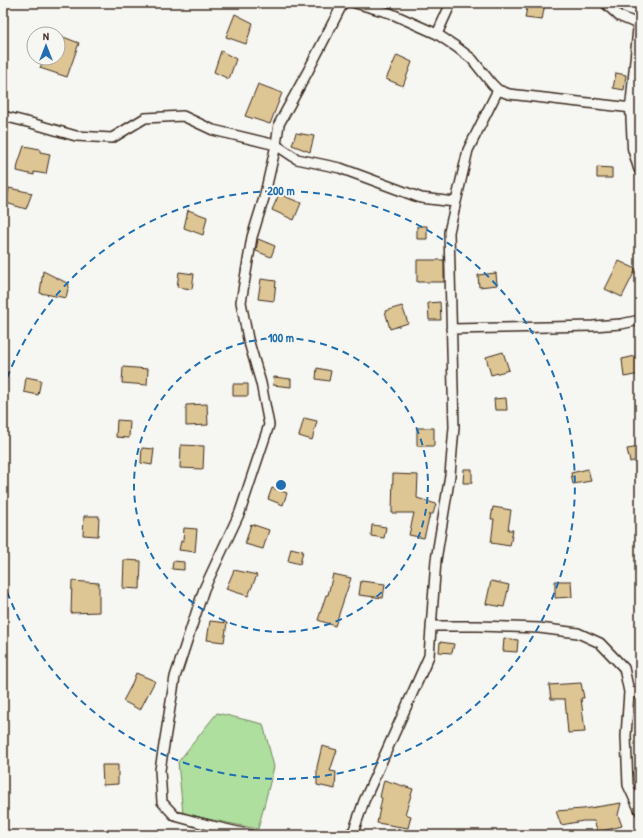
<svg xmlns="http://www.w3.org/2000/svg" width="643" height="838" font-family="'Patrick Hand',sans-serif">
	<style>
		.green { fill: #aedf9f; stroke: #74845e }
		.building { fill: #dec694; stroke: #3b2a1e }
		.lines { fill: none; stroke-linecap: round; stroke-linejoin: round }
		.minor-casing { stroke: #3b2a1e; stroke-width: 12 }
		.tertiary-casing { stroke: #3b2a1e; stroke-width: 15 }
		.minor { stroke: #f6f6f2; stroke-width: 9 }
		.tertiary { stroke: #f6f6f2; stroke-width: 12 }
		.ring { fill: none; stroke: #1f6fb2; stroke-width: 2; stroke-dasharray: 7 5 }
		.centre { fill: #1f6fb2; stroke: #f6f6f2; stroke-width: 2 }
		.ring-label { font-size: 12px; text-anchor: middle; font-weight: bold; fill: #1f6fb2; stroke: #f6f6f2; stroke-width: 4; stroke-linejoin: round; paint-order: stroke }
	</style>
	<rect width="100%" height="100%" fill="#f6f6f2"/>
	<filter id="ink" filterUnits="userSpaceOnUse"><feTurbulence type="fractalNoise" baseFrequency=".025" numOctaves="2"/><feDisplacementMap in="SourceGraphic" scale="8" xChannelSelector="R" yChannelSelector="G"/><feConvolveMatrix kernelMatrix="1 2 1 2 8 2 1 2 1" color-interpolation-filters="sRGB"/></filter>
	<g filter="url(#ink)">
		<path class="green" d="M217 713 263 724 274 767 258 829 183 814 178 762Z"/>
		<path class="building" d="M528 3H545L542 20 525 18Z
			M235 14 253 23 246 44 226 37Z
			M58 35 79 43 67 77 40 68 44 58H58Z
			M221 51 236 59 229 79 214 72Z
			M397 55 412 62 403 86 386 79Z
			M616 73 626 75 624 90 613 88Z
			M258 84 282 93 270 124 245 116Z
			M296 133 314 136 310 152 292 145Z
			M24 146 40 149V152L50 154 46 174 34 172V175L17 171 18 164Z
			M597 167 612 168V178H597Z
			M9 188 32 193 26 209 6 203Z
			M279 194 301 203 294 220 272 210Z
			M188 210 207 217 203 235 184 228Z
			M417 226H427V239H417Z
			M258 239 275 246 271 257 256 251Z
			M417 260H444V282H417Z
			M619 261 636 269 622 297 605 289Z
			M43 271 69 284 66 298 40 293Z
			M179 272 194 274 192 289 177 287Z
			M496 273 497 285 479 287 478 275Z
			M261 279 276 281 274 301 258 299Z
			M440 302 441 320H429L428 303Z
			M402 306 408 323 390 329 385 311Z
			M503 352 509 370 491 375 486 357Z
			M640 355V374L624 377 622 359Z
			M123 367 148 369 147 385 122 383Z
			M317 368 331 371 329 381 316 379Z
			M26 377 41 380 38 395 24 392Z
			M274 377 291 379V387L273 385Z
			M233 384H248V396H233Z
			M506 398 507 410H495L494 399Z
			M207 404 208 425 186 426V405Z
			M304 418 317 421 312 440 299 436Z
			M117 420 130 421 129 438 116 437Z
			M417 428H434V446H417Z
			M181 445 204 446 203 469 180 468Z
			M640 447V459L630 462 627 449Z
			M142 448 154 449 152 465 141 463Z
			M464 469H472V483H463Z
			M588 469 591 481 573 484 571 473Z
			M393 474 418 475 417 498 436 504 433 514H430L424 538 409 535 414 513H392Z
			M272 488 287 493 283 505 268 499Z
			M493 507 511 510 508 530H513L510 546 491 543 494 519H491Z
			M84 516H99L98 536 83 535Z
			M251 524 269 530 263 549 245 544Z
			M372 525 386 527 384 538 371 536Z
			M184 528 197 529 195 552 179 550 181 541H183Z
			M291 548 303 551 300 564 288 561Z
			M124 560 141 561 140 589 123 588Z
			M173 561 184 562V570L172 569Z
			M234 570 257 575 248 596 226 589Z
			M333 574 351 578 335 626 318 620 326 595H328Z
			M72 581 99 583V612L71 613Z
			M361 581 385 584 383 598 359 595Z
			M491 581 509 585 504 607 486 604Z
			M555 581H571L572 597 555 598Z
			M210 621 227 623 224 642 207 640Z
			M504 638 518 640 517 652 503 651Z
			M440 642 454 644 452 653 439 652Z
			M136 673 155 681 140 710 123 701 131 686Z
			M581 683 584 698H581L585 732 568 733 565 699H551L549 685Z
			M322 746 337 750 330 771 336 772 335 789 317 785V767Z
			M102 765H118V784L103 785Z
			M384 780 413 789 405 814 411 816 408 828 377 823 382 798 380 797Z
			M621 803 618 815 622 826 598 832 594 821H583L561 825 556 811 583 809Z"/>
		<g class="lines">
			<g class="minor-casing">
				<path id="minor" d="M355 3 390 13 437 34 455 46 472 59 492 84 498 90 509 94 632 108
					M605 3 619 16 640 25
					M437 34 451 3
					M3 116 31 123 76 136 112 138 145 118 183 116 213 130 276 145 297 159 340 168 421 198 455 202
					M451 329 593 326 621 324 640 320
					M431 626H478L539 628 578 633 600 643 624 668 629 692 626 736 628 785 640 811
					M629 692 640 693
					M251 835 212 826 175 816 162 802 160 770 175 677 204 589 240 512 269 425 261 383 248 339 241 302 252 237 264 198 276 145 279 124 308 71 343 3
					M348 835 354 830 364 801 429 656 436 560 450 475 454 427 449 232 468 150 498 90"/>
			</g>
			<g class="tertiary-casing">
				<path id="tertiary" d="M640 23 632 108 634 148 640 168"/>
			</g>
			<use href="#minor" class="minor"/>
			<use href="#tertiary" class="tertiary"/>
		</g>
	</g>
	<g class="ring">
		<circle cx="281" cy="485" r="147"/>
		<path d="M3 389A294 294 0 1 1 3 581"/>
	</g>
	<circle cx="281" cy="485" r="6" class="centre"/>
	<g class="ring-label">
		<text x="281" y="195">200 m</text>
		<text x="281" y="342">100 m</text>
	</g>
	<rect width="643" height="838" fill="none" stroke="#f6f6f2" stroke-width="16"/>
	<rect x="8" y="8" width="627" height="822" fill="none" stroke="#3b2a1e" stroke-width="1.5" filter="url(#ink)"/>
	<g transform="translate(46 46)"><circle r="19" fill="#f6f6f2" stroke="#aba49d"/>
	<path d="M0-3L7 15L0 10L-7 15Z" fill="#1f6fb2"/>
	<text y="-6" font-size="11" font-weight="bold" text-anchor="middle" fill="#3b2a1e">N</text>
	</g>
</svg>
